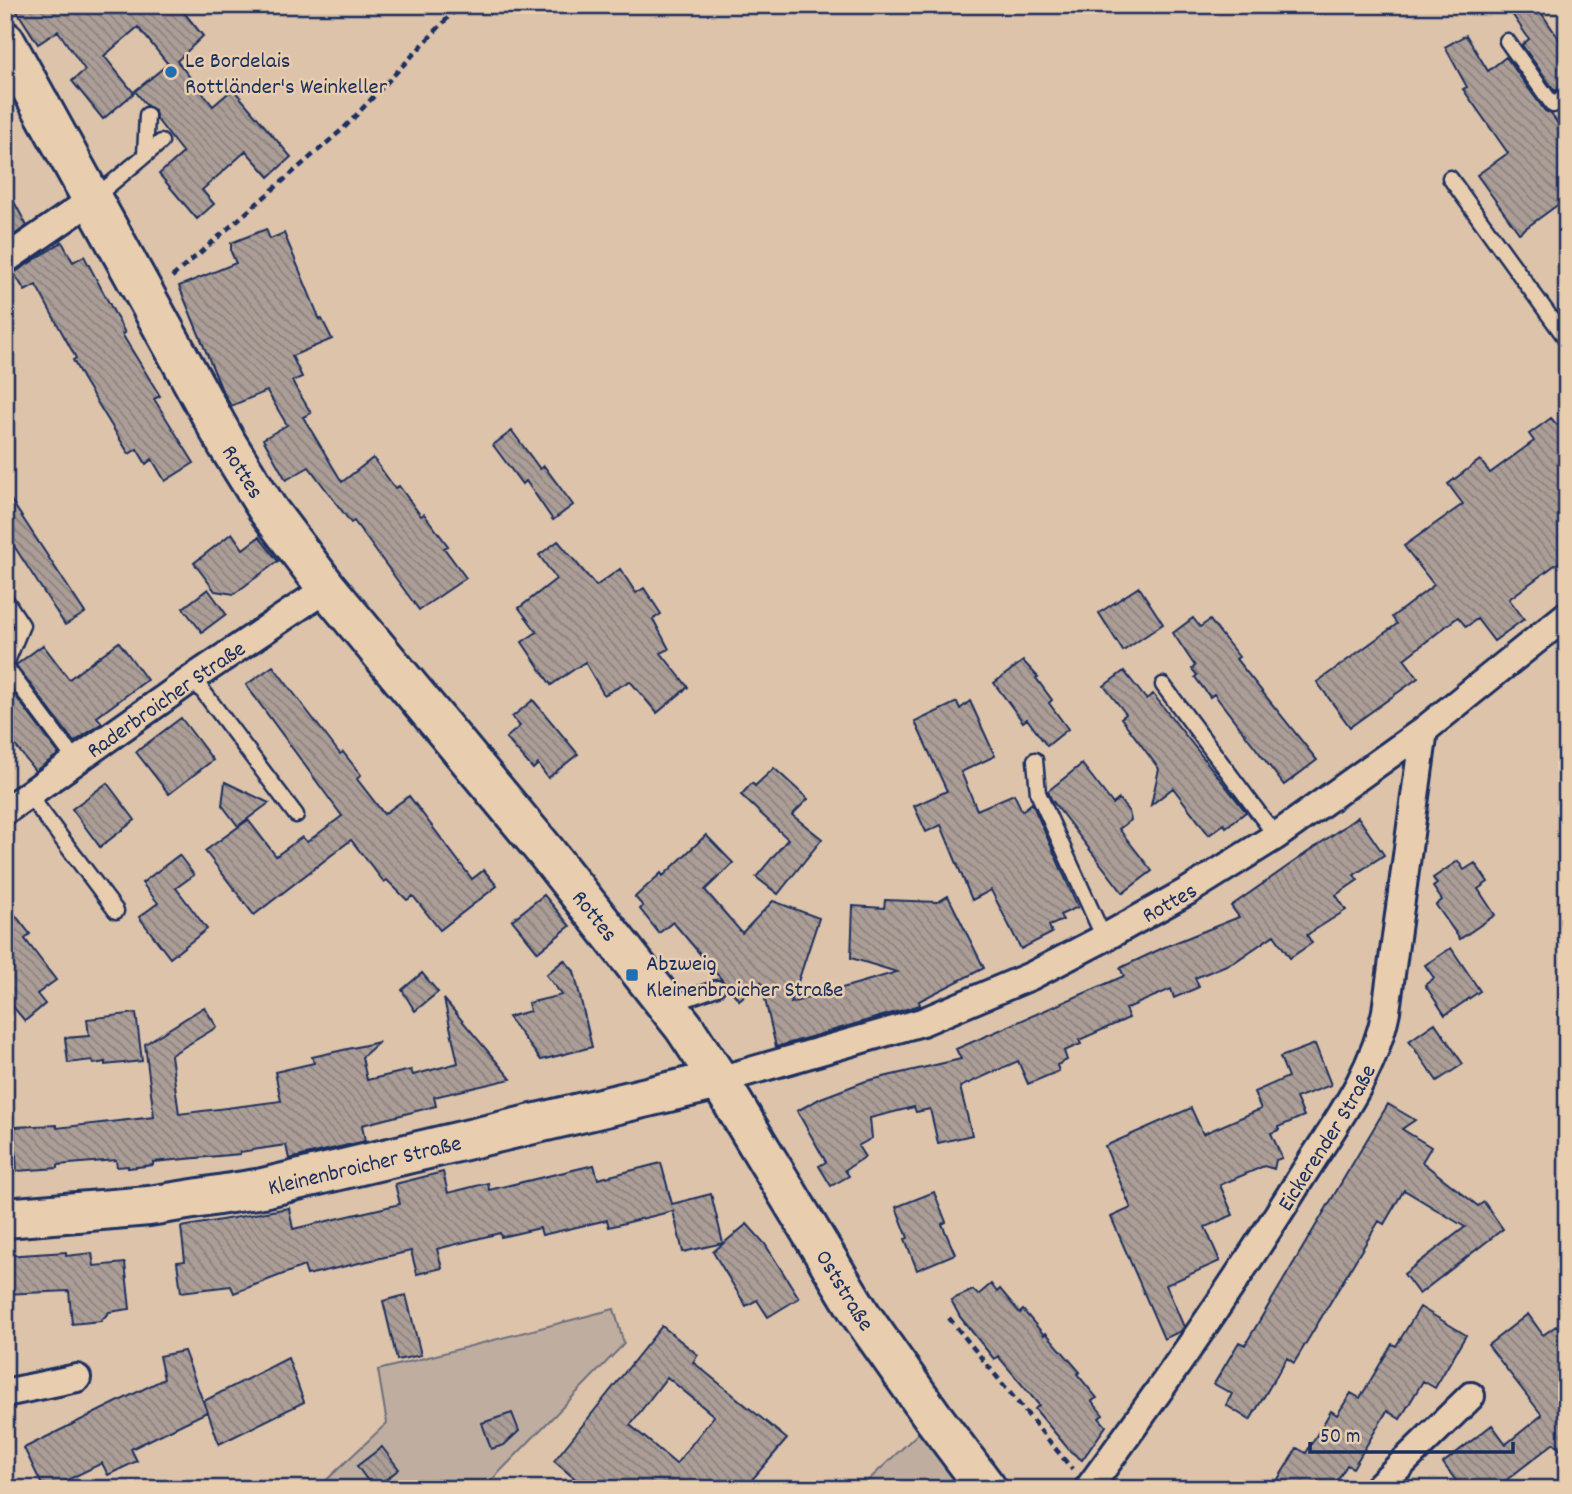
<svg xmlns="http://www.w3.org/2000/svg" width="1572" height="1494" font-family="Dekko,sans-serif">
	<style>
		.green { fill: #bfae9f; stroke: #6d6e7e; stroke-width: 2 }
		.building { fill: url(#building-back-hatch); stroke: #1b2f5e; stroke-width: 2; fill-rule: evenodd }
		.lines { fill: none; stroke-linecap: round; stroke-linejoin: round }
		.lane-casing { stroke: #1b2f5e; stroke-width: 19 }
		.street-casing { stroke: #1b2f5e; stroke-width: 32 }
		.secondary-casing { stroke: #1b2f5e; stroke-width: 44 }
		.path { stroke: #1b2f5e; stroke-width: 4.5; stroke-dasharray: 7 5; stroke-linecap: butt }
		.lane { stroke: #e8cdaf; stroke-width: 14 }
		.street { stroke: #e8cdaf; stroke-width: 26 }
		.secondary { stroke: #e8cdaf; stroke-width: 38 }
		.poi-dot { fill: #1f6fb2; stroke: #e8cdaf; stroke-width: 2.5 }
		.labels { text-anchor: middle; stroke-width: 5; stroke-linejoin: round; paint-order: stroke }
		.poi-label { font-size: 23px; fill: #1b2f5e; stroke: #e8cdaf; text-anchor: start }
		.street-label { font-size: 23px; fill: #1b2f5e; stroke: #e8cdaf }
	</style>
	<defs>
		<pattern id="building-back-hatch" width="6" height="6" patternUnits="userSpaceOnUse" patternTransform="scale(1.75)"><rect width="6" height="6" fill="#ac9e97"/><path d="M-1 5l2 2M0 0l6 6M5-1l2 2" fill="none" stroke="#8b817e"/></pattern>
	</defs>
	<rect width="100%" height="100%" fill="#dcc3aa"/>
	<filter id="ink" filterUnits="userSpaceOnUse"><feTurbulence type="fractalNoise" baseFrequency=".0143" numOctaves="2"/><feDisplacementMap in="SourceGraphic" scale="14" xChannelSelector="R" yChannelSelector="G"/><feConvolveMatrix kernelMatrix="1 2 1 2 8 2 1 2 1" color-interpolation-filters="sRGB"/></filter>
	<g filter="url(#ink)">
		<path class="green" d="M614 1309 624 1344 483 1489H317L387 1423 378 1370Z
			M925 1427 974 1489H859Z"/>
		<path class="building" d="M13 5H178L203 36 177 61 213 106 233 89 291 157 269 177 246 151 202 190 214 204 197 219 159 174 183 153 156 118 155 110 147 106 135 91 168 64 138 27 104 56 134 93 103 119 72 81 85 70 58 31 38 44Z
			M1506 5H1536L1567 51V83L1555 91 1522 45 1529 39Z
			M1466 35 1488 71 1506 57 1545 111 1551 114 1567 136V198L1519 233 1477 175 1508 153 1463 89 1467 87 1445 47Z
			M5 185 27 226 5 241Z
			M266 229 270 239 284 233 320 320 322 319 332 339 292 356 302 377 292 381 311 413 303 417 342 482 373 458 395 488 399 486 421 516 424 514 448 546 444 548 466 578 419 610 354 521 351 523 309 467 286 480 263 439 287 425 267 391 231 406 221 388 179 286 236 263 231 252V243Z
			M62 242 73 262 84 256 125 333 122 334 160 396 154 399 194 463 165 481 152 459 146 464 137 449 129 454 83 379 73 360 76 358 36 285 25 291 14 273Z
			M1551 418 1557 425 1567 418V556L1509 599 1524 619 1494 641 1477 619 1466 627 1458 617 1404 659 1418 678 1350 727 1317 682 1397 624 1392 617 1434 585 1404 546 1463 504 1448 484 1480 460 1490 473 1534 441 1529 434Z
			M512 431 540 469 544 466 573 505 553 520 526 481 522 484 493 445Z
			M5 491 85 613 65 625 5 532Z
			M232 533 243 549 259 537 278 561 234 594 215 591 194 563Z
			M558 541 596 586 620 569 636 593 644 588 661 614 653 619 669 649 661 653 688 687 657 713 630 681 604 695 585 662 551 685 522 642 537 632 519 608 556 579 539 555Z
			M1139 587 1163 624 1123 651 1099 613Z
			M208 589 226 614 202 632 183 608Z
			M1193 618 1200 627 1210 620 1239 657 1236 659 1317 760 1284 785 1214 694 1210 697 1195 677 1197 675 1192 669 1195 666 1173 633Z
			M119 642 147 680 97 717 102 723 74 742 16 665 43 645 69 679Z
			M1023 661 1038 677 1036 678 1052 700 1049 703 1068 729 1047 746 1027 719 1023 722 994 683Z
			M273 666 340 754 343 752 361 775 357 779 384 814 409 796 472 879 484 870 497 886 440 930 413 896 407 900 387 880 384 882 351 840 254 915 205 851 248 820 276 856 302 837 307 842 342 816 246 685Z
			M1124 671 1146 699 1153 694 1246 812 1226 827 1224 824 1209 835 1173 788 1151 805 1159 769 1121 718 1126 714 1104 686Z
			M5 682 59 754 35 771 5 732Z
			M533 700 578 754 548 778 538 764 533 769 506 738 520 726 512 717Z
			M970 701 995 756 961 772 977 810 1014 794 1022 811 1032 803 1078 907 1060 915 1063 920 1049 926 1052 933 1021 949 991 890 972 900 941 825 926 832 914 806 947 791 915 722 957 702 960 709Z
			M181 718 213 760 169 794 136 752Z
			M1082 764 1113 804 1119 799 1129 812 1131 820 1119 829 1152 871 1123 893 1051 799 1048 791Z
			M774 768 808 799 792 815 822 839 778 894 756 877 788 839 741 795 752 783 755 786Z
			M225 782 269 803 238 826 222 805Z
			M107 783 135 820 100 847 72 809Z
			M1358 817 1384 855 1354 875 1358 880 1336 895 1346 910 1307 935 1312 943 1290 958 1274 935 1236 961 1195 978 1199 987 1174 998 1171 989 1125 1009 1129 1018 1079 1040 1081 1044 1064 1051 1067 1060 1057 1065 1059 1071 1028 1084 1018 1061 960 1087 972 1135 938 1143 930 1109 916 1112 914 1107 870 1118 872 1138 858 1146 865 1157 845 1170 849 1176 831 1186 819 1166 826 1162 797 1111 821 1098 866 1081 961 1059 956 1049 1124 976 1120 968 1167 946 1239 917 1231 906Z
			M706 835 733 863 705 890 742 933 773 901 819 918 791 1003 897 972 851 958 853 906 884 908 885 900 938 902 948 896 984 968 919 1001 920 1005 776 1047 761 982 739 1000 673 922 659 933 640 909 643 906 635 897 661 873 663 876Z
			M179 855 194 875 176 888 207 929 170 958 139 917 158 903 142 883Z
			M1458 861 1464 870 1475 863 1488 882 1478 889 1495 915 1460 939 1436 905 1442 900 1433 887 1437 884 1433 878Z
			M544 895 570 926 538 952 512 920Z
			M5 902 30 934 25 939 56 980 37 994 45 1004 25 1021 5 997Z
			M1451 948 1480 991 1445 1015 1425 985 1434 978 1425 965Z
			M564 960 574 971 592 1047 541 1060 508 1017 530 1011 528 1003 562 995 546 975Z
			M422 973 438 992 415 1011 402 990Z
			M444 999 511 1079 434 1097 436 1106 362 1125 365 1141 289 1159 286 1145 240 1152V1154L153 1162V1165L128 1168V1166L117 1167 116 1160 58 1165V1168L17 1171 14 1127 57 1125V1128L154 1117 145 1044 204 1007 217 1027 171 1055 179 1114 281 1101 275 1072 314 1063 312 1057 379 1042 362 1057 367 1080 411 1070 413 1075 458 1063Z
			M136 1013 142 1061 105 1065V1062L93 1064 92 1060 68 1063 65 1038 89 1036 87 1019Z
			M1435 1023 1463 1064 1437 1081 1409 1041Z
			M1315 1044 1331 1085 1296 1098 1304 1116 1278 1127 1279 1130 1271 1133 1282 1158 1276 1160 1274 1169 1264 1166 1220 1185 1233 1215 1205 1227 1220 1261 1166 1285 1184 1327 1181 1331 1164 1339 1111 1217 1131 1208 1105 1146 1191 1108 1203 1134 1261 1109 1254 1092 1288 1077 1280 1057Z
			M1388 1104 1415 1120 1402 1129 1431 1147 1422 1162 1478 1206 1484 1202 1503 1229 1419 1294 1404 1274 1465 1227 1404 1190 1384 1224 1379 1221 1294 1363 1287 1358 1250 1420 1226 1405 1232 1394 1214 1384 1239 1342 1245 1345Z
			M661 1163 672 1204 711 1194 723 1243 683 1252 673 1211 609 1227 607 1220 542 1235 540 1228 501 1237 500 1233 437 1249 442 1268 417 1274 411 1251 307 1275 304 1266 234 1293 231 1286 181 1292 177 1262 185 1261 181 1227 289 1208 293 1229 400 1204 395 1184 443 1172 448 1193 488 1183 489 1190 594 1165 598 1179Z
			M934 1192 946 1222 942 1224 955 1254 917 1270 905 1239 908 1238 896 1207Z
			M747 1224 765 1244 799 1298 768 1317 757 1300 746 1306 713 1252Z
			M66 1252V1256L92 1253 94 1266 125 1263 130 1309 109 1312 101 1321 72 1324 69 1291 5 1294V1256Z
			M991 1284 997 1292 1000 1289 1020 1313 1023 1310 1044 1335 1046 1333 1080 1372 1077 1374 1097 1398 1092 1401 1103 1415 1099 1418 1106 1426 1082 1460 1070 1451 1035 1409 1039 1405 998 1356 994 1359 960 1317 951 1300 973 1290 978 1295Z
			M406 1295 421 1355 397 1360 383 1301Z
			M1420 1307 1466 1335 1435 1388 1423 1381 1400 1419 1387 1411 1353 1468 1347 1465 1332 1489H1272L1297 1448 1306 1453 1331 1411 1337 1415 1351 1393 1360 1398 1392 1344 1396 1346Z
			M1528 1314 1543 1335 1556 1326 1567 1340V1457L1554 1443 1495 1489H1462L1443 1463 1492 1425 1506 1444 1542 1415 1488 1345Z
			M662 1326 698 1355 693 1362 787 1439 744 1489H587L554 1461ZM667 1377 714 1416 676 1464 630 1425Z
			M184 1351 207 1412 131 1449 137 1461 108 1475 102 1463 49 1489H44L24 1448 164 1379 159 1356Z
			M288 1358 304 1402 219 1444 204 1401Z
			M512 1413 519 1431 504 1445 491 1449 482 1423Z
			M382 1447 399 1469 374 1489 357 1466Z"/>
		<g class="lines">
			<g class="lane-casing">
				<path id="lane" d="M1507 41 1553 105 1567 94
					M145 155 147 115
					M1450 178 1567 340
					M94 198 161 142
					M5 599 22 625 5 666
					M5 666 76 761
					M193 678 296 815
					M1163 685 1276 836
					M1035 760 1038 793 1104 938
					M29 795 116 911
					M669 1005 717 988"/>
			</g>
			<g class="street-casing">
				<g id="street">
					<path d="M5 260 93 199"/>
					<path id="s1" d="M5 811 193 678 327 588"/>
					<path id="s2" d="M719 1080 922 1022 1031 976 1104 938 1188 891 1276 836 1424 730 1567 615"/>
					<path d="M5 1393 77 1378"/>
					<path id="s3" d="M1088 1489C1163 1387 1235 1284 1302 1176 1335 1124 1374 1073 1386 1011L1424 730"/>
					<path d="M1376 1489 1471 1396"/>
				</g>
			</g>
			<g class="secondary-casing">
				<g id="secondary">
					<path id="s4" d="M5 41 227 444 268 510 327 588 546 852 684 1027 719 1080 861 1315 933 1417 987 1489"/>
					<path id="s5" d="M5 1218 149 1206 263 1188 719 1080"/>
				</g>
			</g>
			<path class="path" d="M172 277 344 128 460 5
				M949 1318 1072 1469"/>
			<use href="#lane" class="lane"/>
			<use href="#street" class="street"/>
			<use href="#secondary" class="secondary"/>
		</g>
	</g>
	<g class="poi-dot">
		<circle cx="171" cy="72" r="7"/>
		<rect x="625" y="968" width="14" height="14" rx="3.5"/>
	</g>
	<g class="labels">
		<g class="poi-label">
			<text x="185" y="67">Le Bordelais<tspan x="185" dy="26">Rottländer's Weinkeller</tspan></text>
			<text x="646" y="970">Abzweig<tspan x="646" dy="26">Kleinenbroicher Straße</tspan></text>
		</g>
		<g class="street-label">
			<text dy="8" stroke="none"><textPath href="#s4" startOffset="492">Rottes</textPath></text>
			<text dy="8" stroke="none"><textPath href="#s1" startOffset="196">Raderbroicher Straße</textPath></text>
			<text dy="8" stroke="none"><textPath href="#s2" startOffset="486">Rottes</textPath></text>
			<text dy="8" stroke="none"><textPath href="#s4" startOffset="1059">Rottes</textPath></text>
			<text dy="8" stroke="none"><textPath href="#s3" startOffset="425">Eickerender Straße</textPath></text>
			<text dy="8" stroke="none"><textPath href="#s5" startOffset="364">Kleinenbroicher Straße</textPath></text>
			<text dy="8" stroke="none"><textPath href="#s4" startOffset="1510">Oststraße</textPath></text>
		</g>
	</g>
	<rect width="1572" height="1494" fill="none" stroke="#e8cdaf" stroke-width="28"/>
	<rect x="14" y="14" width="1544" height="1466" fill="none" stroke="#1b2f5e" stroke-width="2.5" filter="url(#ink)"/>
	<path d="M1310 1442v10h203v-10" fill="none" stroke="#1b2f5e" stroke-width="3.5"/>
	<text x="1320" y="1442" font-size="21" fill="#1b2f5e" stroke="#e8cdaf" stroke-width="5" paint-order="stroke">50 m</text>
</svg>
